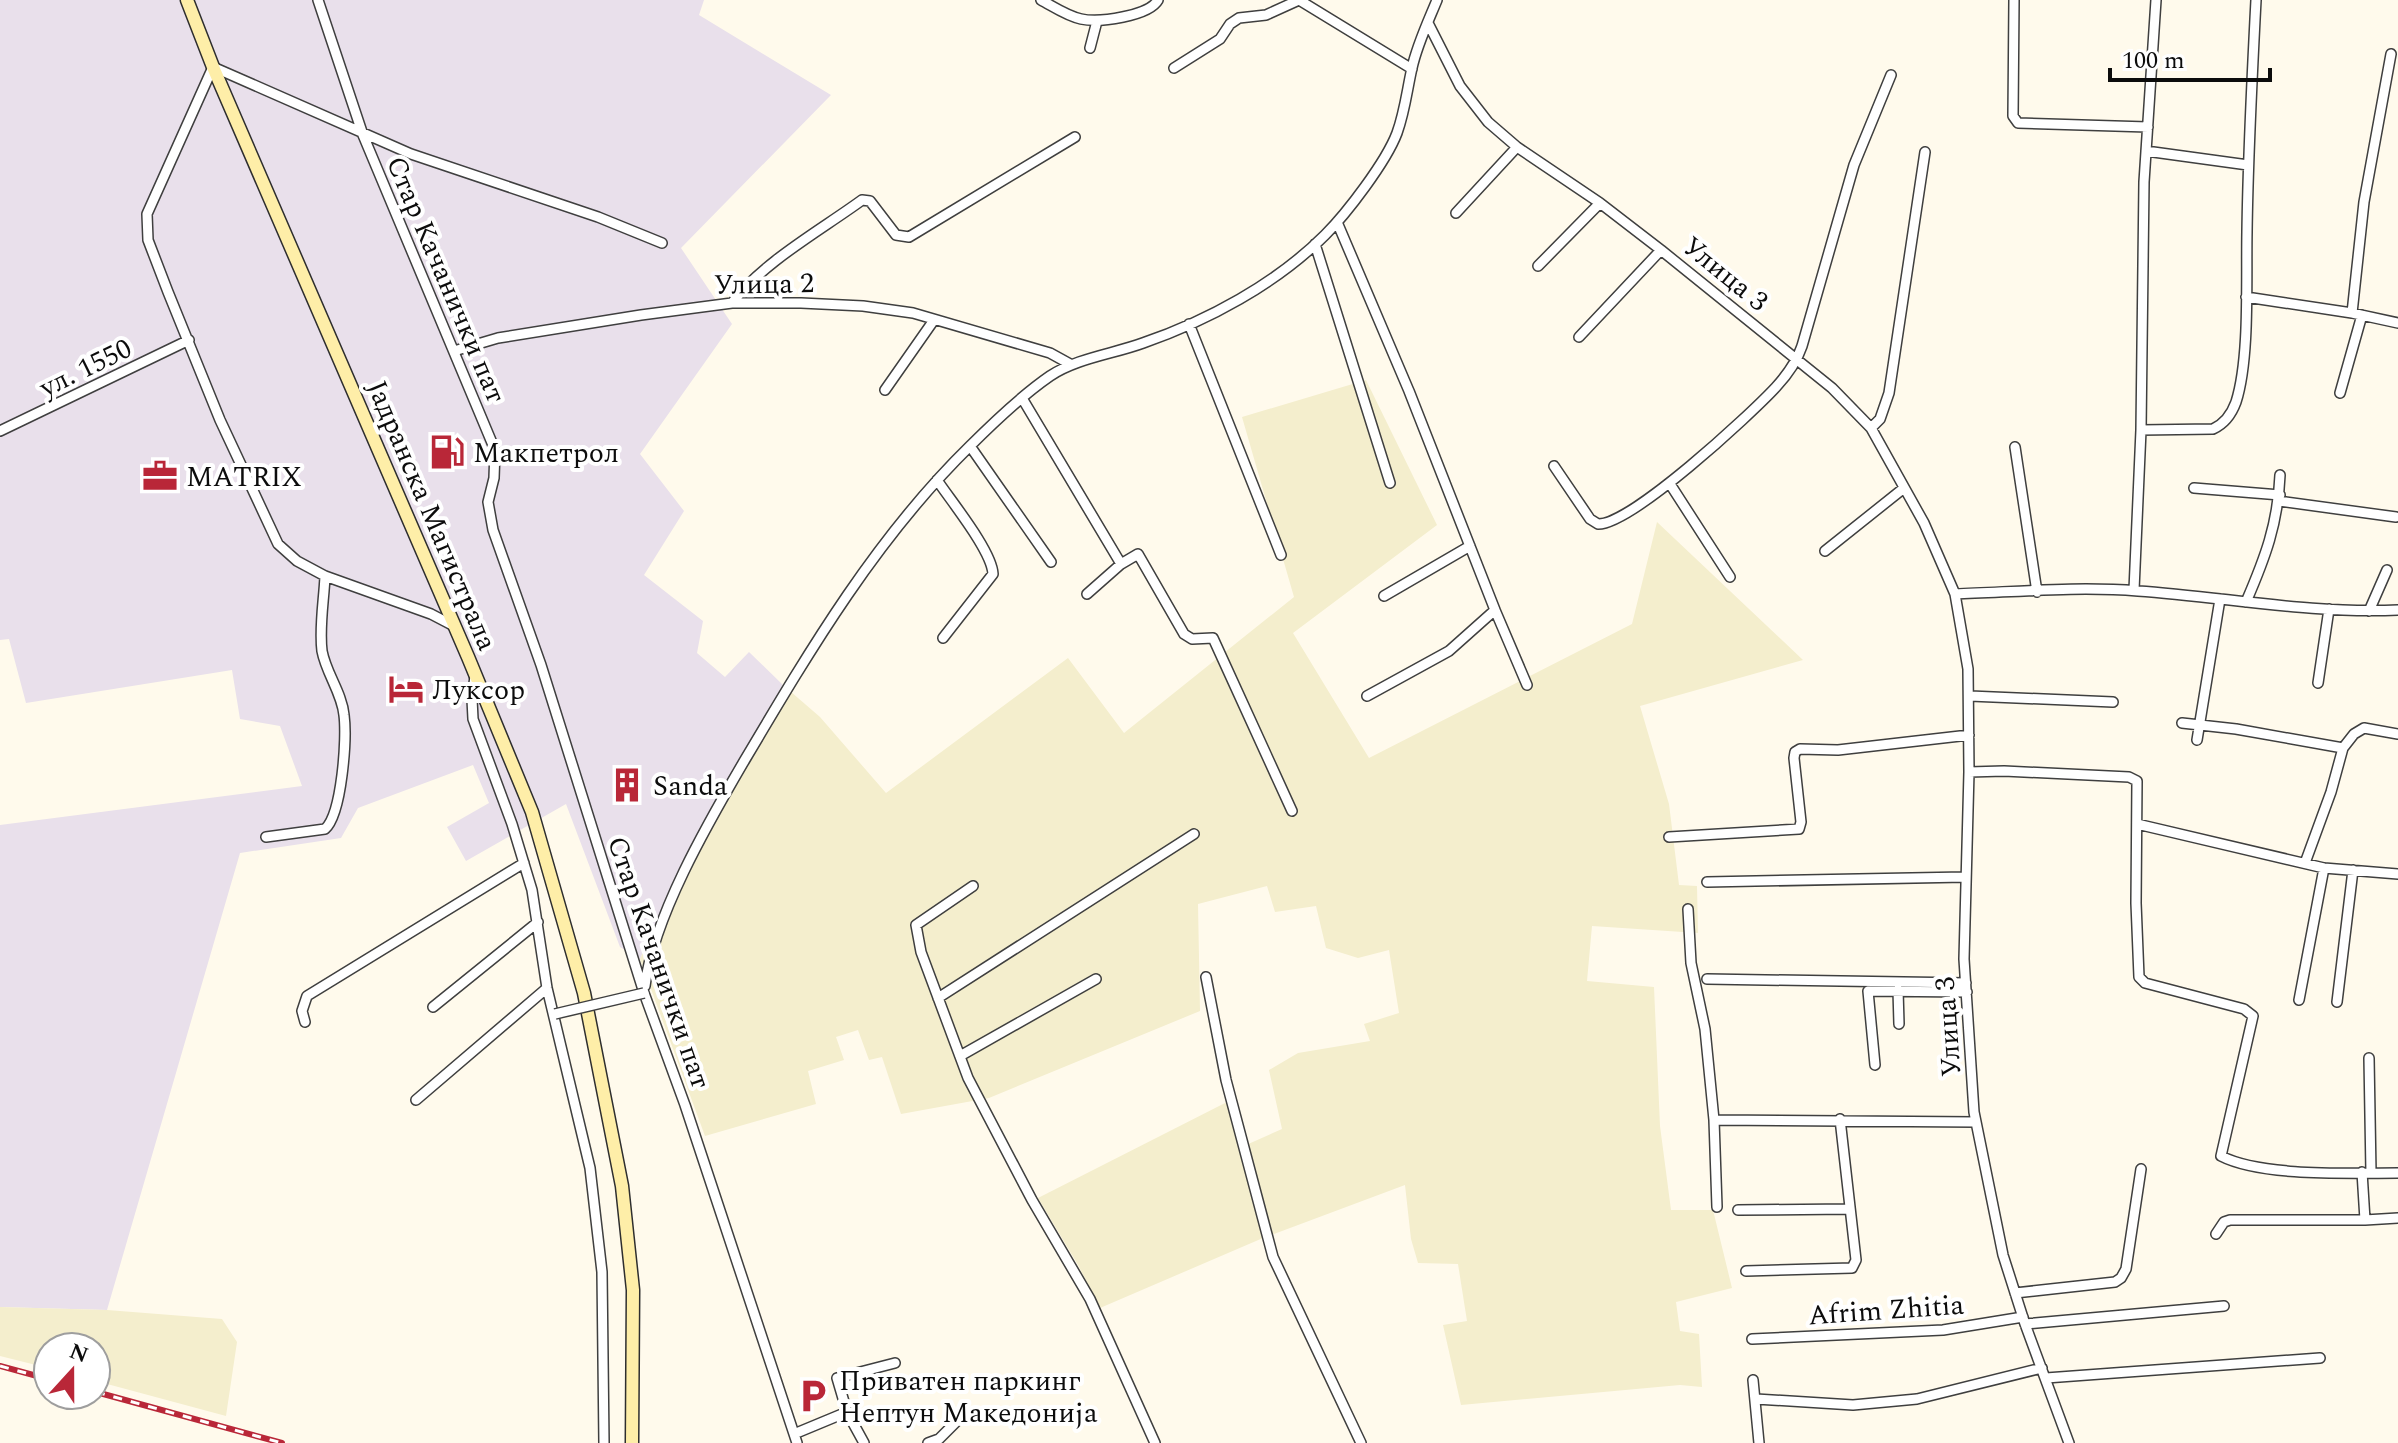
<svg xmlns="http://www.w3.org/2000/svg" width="2398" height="1443" font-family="Spectral,serif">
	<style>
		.industrial { fill: #e9e0eb }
		.farmland { fill: #f4eecd }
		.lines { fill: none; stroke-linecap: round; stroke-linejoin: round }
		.street-casing { stroke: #3f3f3f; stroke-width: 12 }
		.secondary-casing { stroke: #2e2e2e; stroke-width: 15 }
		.street { stroke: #fff; stroke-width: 9 }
		.secondary { stroke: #feeea8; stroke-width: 12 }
		.rail-casing { stroke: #b92738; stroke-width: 6 }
		.rail { stroke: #fff; stroke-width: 3; stroke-dasharray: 9; stroke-linecap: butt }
		.street-bridge-casing { stroke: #3f3f3f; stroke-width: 12; stroke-linecap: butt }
		.street-bridge { stroke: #fff; stroke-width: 9 }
		.labels { text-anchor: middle; stroke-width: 8; stroke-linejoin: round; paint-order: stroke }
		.street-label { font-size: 28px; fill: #0c0c0c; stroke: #fff }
		.poi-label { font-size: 28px; fill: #0c0c0c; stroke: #fff; text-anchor: start }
	</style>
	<rect width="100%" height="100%" fill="#fffaec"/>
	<path class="industrial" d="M0 0H704L699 15 831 95 681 248 732 324 640 454 684 511 644 575 703 621 697 653 725 677 749 652 783 685 703 828 640 959 620 947 566 804 466 861 447 827 489 803 473 765 358 808 341 838 240 853 107 1310 0 1307V825L302 786 280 726 240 719 232 670 26 703 9 639 0 640Z"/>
	<path class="farmland" d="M1366 380 1437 525 1293 633 1369 758 1632 624 1657 522 1803 660 1640 706 1669 804 1679 885 1697 886 1698 933 1592 926 1587 981 1654 987 1660 1126 1671 1210H1713L1732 1288 1676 1302 1680 1331 1699 1334 1702 1387 1680 1385 1461 1405 1443 1325 1467 1321 1458 1264 1418 1263 1411 1239 1405 1185 1263 1238 1100 1308 1078 1265 1038 1198 1227 1102 1246 1145 1282 1129 1269 1070 1298 1053 1370 1041 1364 1024 1399 1013 1389 950 1358 958 1326 948 1316 906 1275 912 1267 886 1198 904 1200 1011 989 1098 901 1114 882 1057 869 1060 858 1030 836 1037 844 1060 808 1071 816 1104 705 1136 640 959 703 828 783 685 820 717 886 793 1068 658 1124 733 1294 597 1242 417Z
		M0 1307 107 1310 222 1319 237 1342 226 1416 96 1381V1347H48V1368L0 1356Z"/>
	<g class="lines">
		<g class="street-casing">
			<path id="street" d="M318 0 363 135 495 450 494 478 488 502 493 530 541 665 644 993 685 1105 797 1443
				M1041 0C1054 7 1067 16 1081 19 1099 23 1149 16 1158 0
				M1299 0 1412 69
				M2014 0 2013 116 2018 123 2148 127
				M1428 23 1460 86 1488 122 1517 147 1600 203 1661 250 1832 388 1871 428 1924 523 1955 594 1968 669 1969 772 1964 959 1974 1112 2003 1255 2025 1324 2069 1443
				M1090 48 1097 21
				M1174 68 1220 39 1230 24 1239 18 1266 15 1299 0
				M2146 151 2248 165
				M1456 213 1517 147
				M1337 222 1409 391 1495 610 1449 651 1367 696
				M1315 244 1390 483
				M1538 266 1600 203
				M2246 297 2352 313 2398 323
				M732 303C763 262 821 230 862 200L870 201 896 235 909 237 1075 137
				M2352 313 2364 202 2391 54
				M1189 324 1281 555
				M1579 337 1661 250
				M454 351 498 338 641 315 732 303H801L863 306 913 313 1050 353 1070 364
				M885 390 934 320
				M2340 393 2362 315
				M1022 398 1121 564
				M1871 428 1880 419 1889 393 1925 152
				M2141 430 2213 429C2224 424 2232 413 2236 402 2250 358 2246 279 2247 232 2248 154 2252 77 2256 0
				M0 431 189 340
				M970 446 1051 562
				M2015 447 2037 592
				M1554 466 1590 519 1598 524C1631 525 1750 415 1776 387 1787 375 1797 361 1802 346L1854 165 1891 75
				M937 480C951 501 992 551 993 574L943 638
				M1670 484 1730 577
				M2194 488 2280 495
				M2279 501 2396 517
				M1825 551 1904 488
				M2134 590 2141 430 2144 182 2156 0
				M1087 594 1121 564 1138 554 1184 634 1192 639 1213 638 1292 811
				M1955 594C2015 592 2077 586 2138 591 2225 597 2310 614 2398 610
				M1384 596 1470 546
				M2246 602C2265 558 2278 524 2280 475
				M1495 610 1527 685
				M2369 611 2387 570
				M454 626 431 614 325 576 297 561 278 544 220 420 168 292 148 240 147 214 213 67 411 154 598 217 662 243
				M475 676 472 699 473 719 512 824 532 890 547 988 590 1168 602 1272 604 1443
				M2318 683 2329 609
				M1970 696 2113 702
				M2182 723 2236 729 2343 748
				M2197 740 2220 599
				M1969 772 2004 771 2129 777 2137 781 2136 903 2139 977 2145 983 2244 1009 2253 1016 2221 1156C2262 1177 2351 1173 2398 1173
				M2137 824 2324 868 2398 874
				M266 837 325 829C342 814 347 738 344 715 342 693 326 673 322 651 319 627 324 600 325 576
				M1669 837 1799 829 1801 822 1794 758 1795 752 1800 749 1838 750 1969 735
				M2305 863 2331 792 2343 748 2354 734 2364 728 2398 734
				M1707 882 1965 877
				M973 886 916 925 921 952 968 1078 1032 1200 1090 1299 1155 1443
				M1688 909 1691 963 1705 1029 1714 1120
				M1206 977 1226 1080 1273 1257 1361 1443
				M1707 979 1966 983
				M645 986C653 918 708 823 743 763 810 650 876 538 970 446 995 421 1021 396 1050 376 1077 358 1113 354 1143 343 1207 321 1276 284 1325 235 1347 213 1386 162 1397 133 1405 111 1407 90 1412 68 1417 45 1428 22 1437 0
				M1898 990 1899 1024
				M938 998 1194 834
				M2299 1000 2324 868
				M2337 1002 2353 870
				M433 1007 538 922
				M305 1022 302 1011 307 996 524 863
				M960 1056 1096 979
				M2369 1058 2371 1173
				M1875 1065 1868 991 1967 992
				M416 1100 547 988
				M2362 1172 2365 1220
				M1717 1207 1714 1120 1976 1122
				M1738 1210 1850 1209
				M2216 1234 2224 1222 2230 1220H2365L2398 1218
				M1746 1271 1852 1268 1856 1260 1840 1119
				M2015 1293 2115 1282 2121 1278 2126 1269 2141 1169
				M2025 1324 2224 1306
				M1752 1339 1943 1330 2023 1317
				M2046 1378 2320 1358
				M1753 1380 1759 1443
				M1756 1399 1853 1405 1917 1399 2042 1368
				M794 1434 847 1412
				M864 1443 847 1412 837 1378 895 1363
				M928 1443 939 1439 964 1414"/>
		</g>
		<g class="secondary-casing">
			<path id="secondary" d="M187 0 213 67 468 657 532 812 584 993 622 1186 633 1290 632 1443"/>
		</g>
		<use href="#street" class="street"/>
		<use href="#secondary" class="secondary"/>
		<g class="rail-casing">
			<path id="rail" d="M0 1366 48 1379
				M96 1392 282 1443"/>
		</g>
		<use href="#rail" class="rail"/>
		<g class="street-bridge-casing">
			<path id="street-bridge" d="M555 1014 644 993"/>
		</g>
		<use href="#street-bridge" class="street-bridge"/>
	</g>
	<defs>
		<g id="fuel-bare" transform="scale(2.76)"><path d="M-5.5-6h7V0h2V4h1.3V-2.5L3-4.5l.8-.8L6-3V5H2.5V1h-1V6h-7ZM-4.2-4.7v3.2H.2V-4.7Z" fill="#b92738" stroke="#fff" stroke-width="2.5" paint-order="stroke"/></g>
		<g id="office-bare" transform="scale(2.76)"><path d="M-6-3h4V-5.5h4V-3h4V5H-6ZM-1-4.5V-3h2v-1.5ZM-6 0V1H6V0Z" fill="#b92738" stroke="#fff" stroke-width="2.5" paint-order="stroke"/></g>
		<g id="hotel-bare" transform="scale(2.76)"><path d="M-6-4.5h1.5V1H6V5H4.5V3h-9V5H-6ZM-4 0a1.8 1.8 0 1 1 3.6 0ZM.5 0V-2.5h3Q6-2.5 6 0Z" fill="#b92738" stroke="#fff" stroke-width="2.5" paint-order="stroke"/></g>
		<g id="building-bare" transform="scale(2.76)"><path d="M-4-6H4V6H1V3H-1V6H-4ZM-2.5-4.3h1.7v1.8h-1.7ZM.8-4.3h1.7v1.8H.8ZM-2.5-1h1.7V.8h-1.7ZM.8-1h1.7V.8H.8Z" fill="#b92738" stroke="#fff" stroke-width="2.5" paint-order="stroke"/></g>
		<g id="parking-bare" transform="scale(2.76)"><path d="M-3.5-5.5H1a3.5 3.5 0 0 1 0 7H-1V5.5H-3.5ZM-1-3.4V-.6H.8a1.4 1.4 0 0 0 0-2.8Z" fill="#b92738" stroke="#fff" stroke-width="2.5" paint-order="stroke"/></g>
	</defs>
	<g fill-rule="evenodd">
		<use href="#fuel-bare" x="447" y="452"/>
		<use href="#office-bare" x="160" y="476"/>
		<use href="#hotel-bare" x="406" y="689"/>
		<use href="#building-bare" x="627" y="785"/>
		<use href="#parking-bare" x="813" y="1396"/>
	</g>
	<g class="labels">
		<g class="street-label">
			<text transform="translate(1726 273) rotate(39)" y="10">Улица 3</text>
			<text transform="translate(447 279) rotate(67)" y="10">Стар Качанички пат</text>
			<text transform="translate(764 283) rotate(-1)" y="10">Улица 2</text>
			<text transform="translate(85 367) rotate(-26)" y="10">ул. 1550</text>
			<text transform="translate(433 515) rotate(67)" y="10">Јадранска Магистрала</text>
			<text transform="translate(660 962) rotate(71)" y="10">Стар Качанички пат</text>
			<text transform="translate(1947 1027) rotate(-94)" y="10">Улица 3</text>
			<text transform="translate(1886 1309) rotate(-4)" y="10">Afrim Zhitia</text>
		</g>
		<g class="poi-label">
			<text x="473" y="462">Макпетрол</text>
			<text x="186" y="486">MATRIX</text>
			<text x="432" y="699">Луксор</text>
			<text x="653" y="795">Sanda</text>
			<text x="839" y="1390">Приватен паркинг<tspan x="839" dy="32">Нептун Македонија</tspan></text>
		</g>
	</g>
	<g transform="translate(72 1371) rotate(21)"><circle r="38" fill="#ffffff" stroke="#9e9e9e" stroke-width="2"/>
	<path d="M0-6L14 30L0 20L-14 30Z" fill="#b92738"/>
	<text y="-12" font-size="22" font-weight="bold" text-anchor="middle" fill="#0c0c0c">N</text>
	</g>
	<path d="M2110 68v12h160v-12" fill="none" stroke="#0c0c0c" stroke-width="4"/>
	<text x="2122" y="68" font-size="24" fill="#0c0c0c" stroke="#ffffff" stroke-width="6" paint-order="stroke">100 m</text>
</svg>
